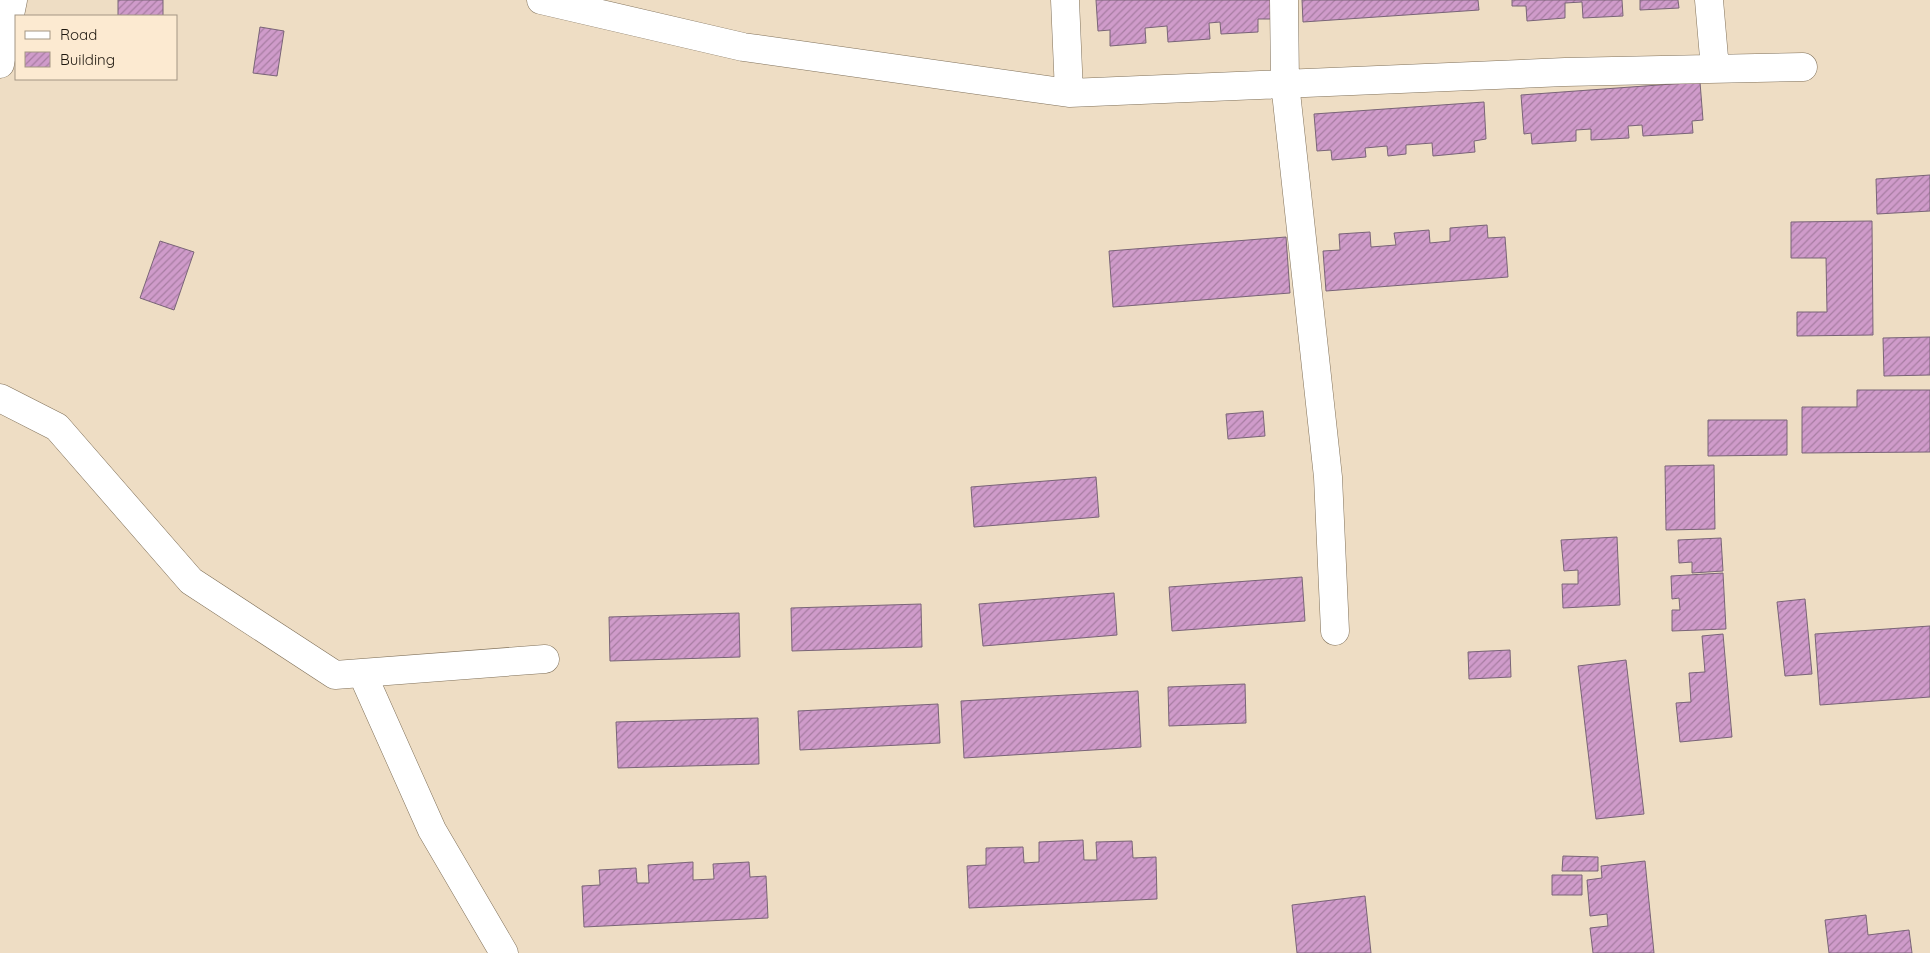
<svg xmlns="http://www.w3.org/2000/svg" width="1930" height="953" font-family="Quicksand,sans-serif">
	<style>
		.building { fill: url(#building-hatch); stroke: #796477 }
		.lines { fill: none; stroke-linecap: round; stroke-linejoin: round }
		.minor-casing { stroke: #80715a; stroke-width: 29 }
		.minor { stroke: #fff; stroke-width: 28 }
	</style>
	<defs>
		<pattern id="building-hatch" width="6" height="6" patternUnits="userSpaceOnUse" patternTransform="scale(1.25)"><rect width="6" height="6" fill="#cf9bca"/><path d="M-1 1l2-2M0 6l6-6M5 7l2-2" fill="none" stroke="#a77da2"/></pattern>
	</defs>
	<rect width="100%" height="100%" fill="#eeddc4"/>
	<path class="building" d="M118 0H163V16H118Z
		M1096 0H1272L1273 19H1258V32L1221 34 1220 22 1209 23 1210 39 1168 42 1167 26 1145 28 1146 43 1110 46V30L1098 31Z
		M1302 0H1478L1479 10 1303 22Z
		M1512 0H1622L1623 16 1583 18 1582 2 1565 3V18L1527 21 1526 6H1512Z
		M1640 0H1678L1679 8 1640 10Z
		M260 27 284 31 277 76 253 73Z
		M1700 82 1703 120 1692 121 1693 133 1643 136 1642 125 1628 126 1629 138 1591 140V129L1576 130V141L1532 144 1531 133 1524 134 1521 95Z
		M1484 102 1486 139 1474 141 1475 152 1433 156 1432 143 1406 145V154L1388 156 1387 146 1365 148 1366 157 1332 160 1331 150 1317 151 1314 114Z
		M1930 175V211L1877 214 1876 179Z
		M1872 221 1873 335 1797 336V312H1827L1826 258H1791V222Z
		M1487 225 1488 238 1505 237 1508 277 1326 291 1323 251 1340 250 1339 234 1370 232 1371 247 1396 245 1394 233 1429 230 1430 243 1450 241V228Z
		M1286 237 1290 293 1113 307 1109 251Z
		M160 241 194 252 174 310 140 298Z
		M1930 337V375L1884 376 1883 338Z
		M1857 390H1930V452L1802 453V407H1857Z
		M1263 411 1265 436 1228 439 1226 414Z
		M1708 420H1787V455L1708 456Z
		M1714 465 1715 529 1666 530 1665 466Z
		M1096 477 1099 517 974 527 971 487Z
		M1617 537 1620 605 1563 608 1562 584H1578V570L1564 571 1561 540Z
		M1721 538 1723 571 1692 573V562L1679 563 1678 540Z
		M1723 573 1726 629 1672 631V610H1680L1679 598 1672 599 1671 576Z
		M1302 577 1305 621 1172 631 1169 587Z
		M1114 593 1117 635 983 646 979 604Z
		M1805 599 1812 674 1785 676 1777 602Z
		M921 604 922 647 792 651 791 608Z
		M739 613 740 657 610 661 609 617Z
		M1930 626V697L1820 705 1815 634Z
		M1723 634 1732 737 1680 742 1676 703 1691 702 1689 673 1705 672 1702 636Z
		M1510 650 1511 677 1469 679 1468 652Z
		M1626 660 1644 814 1596 819 1578 666Z
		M1245 684 1246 723 1169 726 1168 687Z
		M1138 691 1141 747 964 758 961 701Z
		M938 704 940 743 800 750 798 711Z
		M758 718 759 764 618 768 616 722Z
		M1083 840 1084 860H1097L1096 842 1132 841 1133 858 1156 857 1157 899 969 908 967 866 986 865V848L1023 847 1024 863 1039 862V842Z
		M1563 856 1598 857V871H1562Z
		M1645 861 1654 953H1593L1590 928 1608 926 1607 914 1590 916 1587 880 1602 878 1601 866Z
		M693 862V880L714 879 713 864 749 862 750 877 766 876 768 918 584 927 582 886 600 885 599 870 636 868 637 883H649L648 865Z
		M1552 875H1582V895H1552Z
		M1365 896 1371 953H1297L1292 905Z
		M1866 915 1868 935 1909 930 1912 953H1829L1825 920Z"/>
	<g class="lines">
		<g class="minor-casing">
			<path id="minor" d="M541 0 743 47 1069 93 1065 0
				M1284 0 1285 83 1328 477 1335 631
				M1709 0 1715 69
				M0 64 13 0
				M1069 93 1565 72 1803 67
				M0 398 57 427 191 581 335 675 545 659
				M362 673 432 830 504 953"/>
		</g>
		<use href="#minor" class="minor"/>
	</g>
	<rect x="15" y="15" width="162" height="65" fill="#fcead1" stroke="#a39683"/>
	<rect x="25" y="31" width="25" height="8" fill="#ffffff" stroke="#a39683"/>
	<text x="60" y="40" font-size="15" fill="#1d170e">Road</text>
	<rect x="25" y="52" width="25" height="15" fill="url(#building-hatch)" stroke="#a39683"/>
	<text x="60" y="65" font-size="15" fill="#1d170e">Building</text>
</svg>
